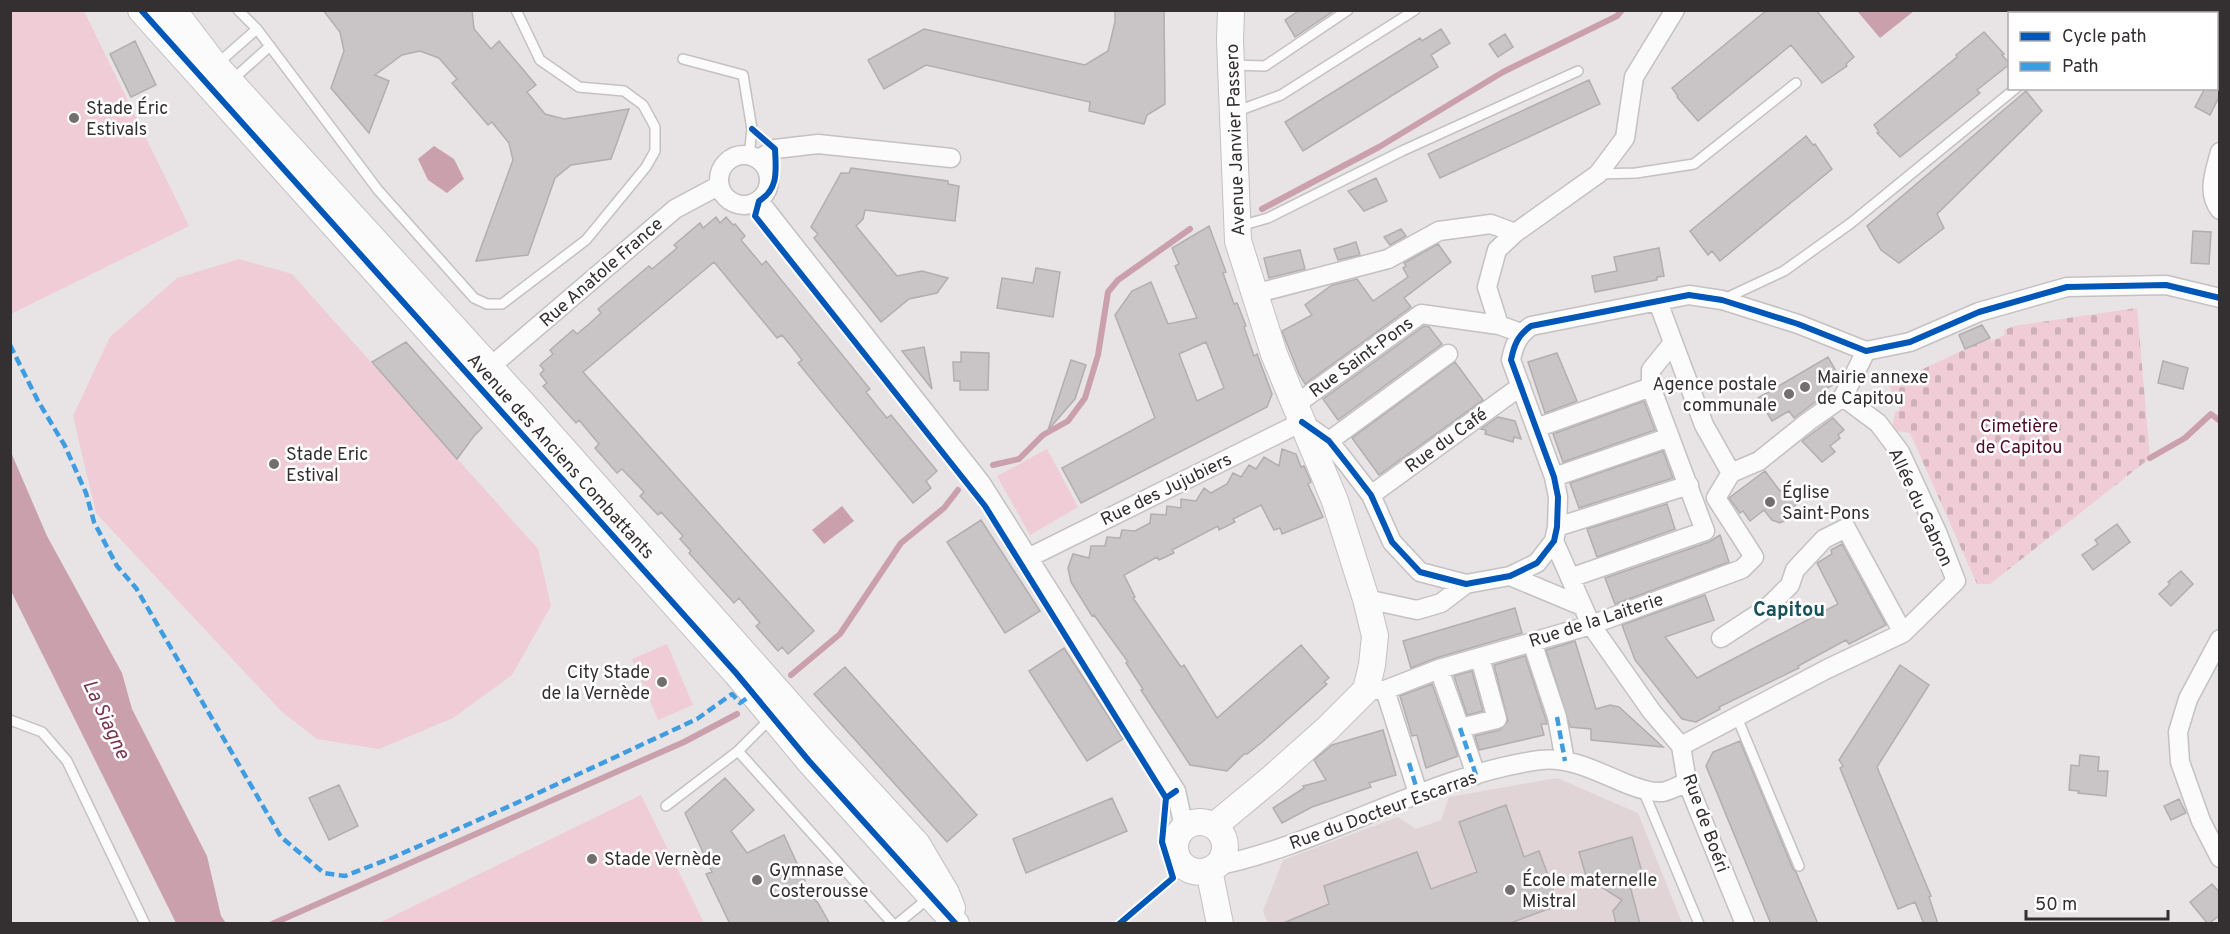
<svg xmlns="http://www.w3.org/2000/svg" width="2230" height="934" font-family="Overpass,sans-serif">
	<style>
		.built { fill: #e0d4d7 }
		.cemetery { fill: url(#cemetery-stones) }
		.park { fill: #f0ccd6 }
		.water { fill: #cba0ad }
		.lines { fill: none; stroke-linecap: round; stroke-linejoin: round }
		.stream { stroke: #cba0ad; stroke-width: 6 }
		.building { fill: #c9c5c6; stroke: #b2aeaf; stroke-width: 1.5; fill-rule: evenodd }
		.lane-casing { stroke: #c4c1c1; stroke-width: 12 }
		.street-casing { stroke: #c4c1c1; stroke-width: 21 }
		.secondary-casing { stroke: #c4c1c1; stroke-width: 28 }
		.lane { stroke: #fcfbfb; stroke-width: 9 }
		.street { stroke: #fcfbfb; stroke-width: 18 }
		.secondary { stroke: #fcfbfb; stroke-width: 26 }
		.quiet { stroke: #3e9de1; stroke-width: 4.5; stroke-dasharray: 9 4.5; stroke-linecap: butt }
		.cycleway-casing { stroke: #fff; stroke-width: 10 }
		.cycleway { stroke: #0057b8; stroke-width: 6 }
		.poi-dot { fill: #736f70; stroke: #fff; stroke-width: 2 }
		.labels { text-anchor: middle; stroke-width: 5; stroke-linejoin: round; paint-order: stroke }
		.poi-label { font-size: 18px; fill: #343031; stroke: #fff; text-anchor: start }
		.street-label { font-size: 18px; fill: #343031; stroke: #fff }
		.park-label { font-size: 18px; fill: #500929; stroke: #fff }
		.neighbourhood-label { font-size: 20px; font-weight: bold; fill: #18525b; stroke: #fff }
		.water-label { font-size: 20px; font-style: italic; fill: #7b334d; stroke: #fff }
	</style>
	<defs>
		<pattern id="cemetery-stones" width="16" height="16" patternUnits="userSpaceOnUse" patternTransform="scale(1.5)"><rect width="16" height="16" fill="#f0ccd6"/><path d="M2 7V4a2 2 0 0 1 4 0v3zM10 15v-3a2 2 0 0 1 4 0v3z" fill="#ceb0b8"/></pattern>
	</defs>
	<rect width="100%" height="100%" fill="#e8e3e4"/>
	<path class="built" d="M1557 778 1638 813 1682 923 1268 924 1263 911 1283 860 1398 817 1416 829 1441 820 1449 797Z"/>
	<path class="cemetery" d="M2137 308 2150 458 1990 584H1977L1910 433 1892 430 1895 412 1900 410 1889 385 1989 338 1991 341 2005 335 2004 330 2014 326Z"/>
	<path class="park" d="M11 10 84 11 189 226 11 314Z
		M239 259 292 274 538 549 551 606 512 675 453 718 379 749 317 739 282 712 96 513 73 416 110 337 177 278Z
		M1047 449 1078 507 1030 535 997 476Z
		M667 644 693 705 658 720 632 659Z
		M641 795 704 923H379Z"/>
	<path class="water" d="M1860 10H1914V11L1880 38 1858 12Z
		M434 146 454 159 464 179 447 193 428 180 418 159Z
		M10 450 47 536 122 673 132 709 207 856 221 916 226 923H176L11 591Z
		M842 506 854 521 824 544 812 530Z"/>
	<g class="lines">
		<path class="stream" d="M1262 209 1379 147 1503 72 1617 16 1622 10
			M2150 458 2185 438 2211 414 2220 421
			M993 465 1019 459 1043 435 1068 421 1085 398 1098 355 1108 292 1118 280 1190 229
			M791 675 840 634 901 543 944 508 958 490
			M272 924 684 742 737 714"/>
	</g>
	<path class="building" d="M323 10H472L474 29 491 49 499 41 536 85 527 92 545 114 564 119 629 109 611 159 571 165 555 178 528 255 476 261 513 160 509 143 492 122 488 125 452 83 457 79 439 58 420 51 402 55 375 75 389 81 369 133 331 88 344 51 340 32Z
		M1115 10H1164L1165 104 1147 115 1144 124 1089 111 1090 102 926 65 884 89 868 60 924 29 1085 65 1108 51 1115 22Z
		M1300 10H1335L1295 37 1285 20Z
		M1767 10H1816L1854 57 1846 64 1847 66 1822 83 1791 45 1698 121 1677 97 1678 96 1672 88Z
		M1441 29 1450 43 1431 55 1438 67 1303 151 1285 122 1420 38 1422 41Z
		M1984 32 2004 54 2002 55 2010 64 1977 90 1980 93 1900 157 1877 133 1879 132 1874 125 1957 57 1956 55Z
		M1505 34 1513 47 1498 57 1489 44Z
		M135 41 156 85 131 97 110 54Z
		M1589 80 1600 104 1440 178 1428 154Z
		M2205 88H2220V95L2210 115 2195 107Z
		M2026 91 2042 111 1937 214 1944 228 1899 263 1881 250 1867 226Z
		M1806 136 1813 145 1815 144 1832 169 1720 261 1712 251 1708 255 1690 231Z
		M851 168 948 181V184L959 186 955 221 865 210 863 219 856 226 897 276 922 271 948 278 937 293 909 299 881 322 814 238 818 234 811 227 841 173H849Z
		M1376 178 1387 201 1364 211 1348 191Z
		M716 217 720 223 726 217 733 225 735 224 745 236 741 240 762 265 766 261 870 389 866 392 877 406 887 418 891 415 937 471 926 481 931 488 913 503 798 363 802 360 792 347 782 335 777 338 714 262 583 372 814 631 788 654 782 647 778 651 756 626 760 623 749 610 739 598 734 603 689 553 691 551 680 539 683 536 661 512 658 515 640 496 644 492 622 469 617 473 595 448 599 444 579 420 576 423 543 386 547 383 540 374 544 370 540 365 553 354 550 350 573 330 577 334 589 324 601 313 598 309 649 266 652 269 677 248 674 245 700 223 703 228Z
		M1209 226 1226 272 1223 273 1234 304 1237 303 1246 326 1244 327 1254 356 1257 354 1272 394 1267 407 1081 503 1062 468 1155 418 1115 315 1132 291 1151 282 1168 324 1197 318 1175 266 1179 264 1172 248ZM1206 342 1224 388 1197 401 1179 354Z
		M1401 229 1406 236 1390 245 1384 237Z
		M2193 231 2211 232 2209 264 2191 263Z
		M1356 242 1360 255 1338 260 1334 249Z
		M1438 244 1451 262 1404 298 1411 307 1305 384 1299 374 1282 331 1312 315 1305 305 1332 285 1357 279 1373 301 1408 277 1403 268 1406 266 1404 263Z
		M1659 248 1664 276 1657 277V280L1595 292 1592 276 1617 271 1614 257Z
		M1300 250 1305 269 1269 278 1264 258Z
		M1036 268 1060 272 1053 317 997 308 1002 278 1033 283Z
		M1982 325 1990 338 1965 349 1959 335Z
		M1424 326 1429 327 1442 344 1338 420 1323 399Z
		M406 342 482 428 474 436 457 459 372 362Z
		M924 347 932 389 902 351Z
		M961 352 989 353 988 390H960V381H954L953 362H961Z
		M1557 353 1577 401 1545 413 1528 362Z
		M1828 357 1840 378 1839 381 1821 392 1823 396 1794 418 1789 411 1772 421 1758 398Z
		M1071 360 1086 365 1075 399 1048 430Z
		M2163 361 2188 368 2183 389 2158 383Z
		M1455 362 1483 400 1379 475 1352 438Z
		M1644 401 1655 430 1563 462 1553 434Z
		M1498 417 1515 421 1521 439 1514 437 1513 442 1485 434 1486 430 1481 429Z
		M1833 418 1844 430 1838 435 1840 438 1830 446 1835 452 1822 462 1802 441Z
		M1282 449 1296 454 1301 467 1304 466 1311 482 1308 484 1323 517 1282 534 1280 528 1274 530 1261 505 1233 519 1235 522 1219 530 1218 526 1172 550 1174 553 1159 560 1157 557 1124 575 1135 597 1133 598 1181 667 1184 665 1217 718 1301 645 1329 678 1324 682 1327 684 1261 743 1247 754H1244L1227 771 1190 765 1141 690 1143 689 1126 663 1128 662 1094 615 1092 616 1071 582 1068 568 1073 554 1089 558 1091 546H1105L1107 537 1120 538 1122 530 1135 531 1150 523 1151 514 1166 515 1167 506 1181 508V499L1196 501 1204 488 1211 493 1227 484 1233 473 1241 477 1249 465 1256 469 1264 457 1279 466Z
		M1663 451 1673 478 1579 508 1570 483Z
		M1765 471 1780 491 1786 487 1798 503 1789 511 1786 520 1780 523 1772 520 1764 510 1750 521 1743 511 1740 513 1729 498Z
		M1667 504 1675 529 1597 557 1587 529Z
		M981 520 1040 611 1005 633 947 542Z
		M2117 524 2130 542 2093 570 2082 555 2098 544 2095 540Z
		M1720 535 1729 562 1615 604 1605 578 1709 542Z
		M1842 544 1886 625 1849 644 1846 640 1798 666 1799 668 1719 707 1720 709 1696 722 1682 719 1635 660 1622 625 1705 595 1714 620 1665 637 1697 678 1838 604 1817 563 1832 554 1831 550Z
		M2181 571 2193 584 2171 606 2159 594 2170 584 2168 582Z
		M1515 608 1522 633 1436 658 1411 668 1403 641Z
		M1575 641 1596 709 1610 705 1619 707 1663 747 1591 740V729L1570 727 1546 650Z
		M1064 648 1123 739 1087 761 1029 671Z
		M1525 656 1546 720 1547 724H1541L1544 735 1479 750 1475 736 1500 730 1508 721 1494 665Z
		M1900 665 1929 685 1877 767 1931 896 1929 897 1938 924H1924L1915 902 1898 909 1840 768 1843 766 1839 760Z
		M845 667 977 815 947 842 814 694Z
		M1472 671 1483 711 1467 715 1454 676Z
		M1432 684 1458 756 1426 768 1417 735 1412 736 1400 696Z
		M1383 730 1396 775 1369 783 1371 787 1312 807 1282 823 1273 808 1304 788 1303 786 1326 780 1314 760 1332 745Z
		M1740 741 1793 869 1796 872 1818 924H1771L1706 766 1713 752Z
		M2080 755 2099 757 2098 771H2108L2106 796 2078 793 2079 791 2069 790 2071 765 2079 766Z
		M725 778 754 810 731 831 747 853 784 835 805 881 800 884 818 903 830 924H730L706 874 712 872 685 813Z
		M339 785 358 826 329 840 309 798Z
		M1112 798 1127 831 1026 873 1013 839Z
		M2179 799 2186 813 2171 820 2164 806Z
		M1506 805 1524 857 1539 851 1559 905 1508 924H1281L1329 904 1324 886 1417 852 1431 889 1477 872 1459 822Z
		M1632 837 1642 872 1641 876 1628 878 1640 924H1616L1613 911 1622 900 1600 886 1594 888 1592 885 1589 886 1579 852Z
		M2212 884 2220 893V915L2208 924 2190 902Z"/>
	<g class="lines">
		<g class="lane-casing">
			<path id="lane" d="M238 10 257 29 378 190 474 298 487 304H502L586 240 646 167 655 151V127L643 105 624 91 579 87 540 60 516 10
				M2106 14 2110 10
				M683 59 743 75 752 129 749 156
				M216 65 257 29
				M1232 65 1265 66 1348 10
				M231 81 270 46
				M1235 112 1281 95 1415 10
				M1598 174 1636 173 1694 164 1796 83
				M1240 226 1268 218 1402 151 1578 71
				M1724 299 1784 271 1851 223 2016 88
				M1736 715 1799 866
				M771 718 738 751 893 924
				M10 720 42 732 67 761 145 924
				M1643 790 1699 924
				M666 806 738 751
				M897 924 930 897"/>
		</g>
		<g class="street-casing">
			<path id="street" d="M2220 152C2215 171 2206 193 2220 210
				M719 180a25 25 0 1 1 50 0a25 25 0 1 1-50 0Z
				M759 159 775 149 818 144 951 158
				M759 201 981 483 1176 791 1184 827
				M1254 294 1388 259 1439 231 1491 224 1515 233
				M1658 302 1704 425 1731 473
				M1521 333 1499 325 1487 287 1497 250 1515 233 1598 174 1625 138 1634 77 1675 10
				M490 367 675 209 718 186
				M1295 405 1421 314 1499 325
				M1536 428 1651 387
				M1329 441 1448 354
				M1554 477 1670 437
				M1371 495 1521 386
				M1557 527 1689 485
				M1554 541 1591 625 1652 712 1681 746 1687 782 1745 924
				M1030 557 1302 422 1329 441 1348 465 1371 495 1392 542 1420 572 1466 584 1510 576 1537 563 1554 541 1557 527 1558 497 1554 477 1511 360C1514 345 1518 335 1531 326L1689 295 1722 300 1798 324 1866 351 1910 342 1979 312 2067 287 2166 285 2220 298
				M1510 576 1582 606
				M1570 578 1705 531 1651 387V370L1672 344
				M1366 599 1417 610 1441 603 1466 584
				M1721 638 1767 608 1790 585 1795 570 1824 539 1846 528 1903 633
				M2220 639 2188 699 2178 732 2180 762 2201 821 2220 858
				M1532 642 1557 717 1565 761
				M1439 669 1460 728 1497 719 1480 658
				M1366 690H1385L1439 669 1591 625 1742 569 1754 557 1716 498 1731 473 1759 461 1809 421 1843 397 1866 351
				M1385 690 1418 793
				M1460 728 1476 775
				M1681 746 1827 669 1903 633 1956 581 1937 532 1900 452 1878 423 1843 397
				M1216 866C1327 843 1426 776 1540 760 1569 756 1600 773 1627 784 1637 788 1650 793 1662 792 1670 791 1680 785 1687 782"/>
		</g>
		<g class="secondary-casing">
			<path id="secondary" d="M141 10 736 673 809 761 956 924
				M173 10 215 65 526 407 822 741 917 844 946 893 952 908
				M1175 847a25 25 0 1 1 50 0a25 25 0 1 1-50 0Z
				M1214 826 1272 778 1327 729 1366 690 1372 665 1375 636 1366 599 1335 501 1274 354 1238 241 1230 40 1231 10
				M1209 870 1220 924"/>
		</g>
		<use href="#lane" class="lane"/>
		<use href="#street" class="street"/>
		<use href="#secondary" class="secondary"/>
		<path class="quiet" d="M10 345 38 401 65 446 86 493 94 522 117 566 136 588 281 837 324 873 345 876 394 857 510 806 697 719 732 694 740 703 754 693
			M1557 717 1565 761
			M1460 728 1476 775
			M1409 763 1418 793"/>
		<g class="cycleway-casing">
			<path id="cycleway" d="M141 10 736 673 809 761 956 924
				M752 129 775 149C776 170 779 189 759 201L755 216 985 506 1166 798
				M1302 422 1329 441 1348 465 1371 495 1392 542 1420 572 1466 584 1510 576 1537 563 1554 541 1557 527 1558 497 1554 477 1511 360C1514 345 1518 335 1531 326L1689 295 1722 300 1798 324 1866 351 1910 342 1979 312 2067 287 2166 285 2220 298
				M1119 924 1173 878 1162 842 1166 798 1176 791"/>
		</g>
		<use href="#cycleway" class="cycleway"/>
	</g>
	<g class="poi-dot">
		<circle cx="74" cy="118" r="6"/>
		<circle cx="1805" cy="387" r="6"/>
		<circle cx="1789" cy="394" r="6"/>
		<circle cx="274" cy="464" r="6"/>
		<circle cx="1770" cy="502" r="6"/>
		<circle cx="662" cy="682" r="6"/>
		<circle cx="592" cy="859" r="6"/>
		<circle cx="757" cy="880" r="6"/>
		<circle cx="1510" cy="890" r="6"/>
	</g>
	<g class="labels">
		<g class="poi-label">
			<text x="86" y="114">Stade Éric<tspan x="86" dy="21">Estivals</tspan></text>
			<text x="1817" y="383">Mairie annexe<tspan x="1817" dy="21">de Capitou</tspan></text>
			<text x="1777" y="390" text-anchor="end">Agence postale<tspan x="1777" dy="21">communale</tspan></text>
			<text x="286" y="460">Stade Eric<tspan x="286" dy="21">Estival</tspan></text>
			<text x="1782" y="498">Église<tspan x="1782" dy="21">Saint-Pons</tspan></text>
			<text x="650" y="678" text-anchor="end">City Stade<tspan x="650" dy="21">de la Vernède</tspan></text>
			<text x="604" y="865">Stade Vernède</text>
			<text x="769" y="876">Gymnase<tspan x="769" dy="21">Costerousse</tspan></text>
			<text x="1522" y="886">École maternelle<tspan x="1522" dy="21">Mistral</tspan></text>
		</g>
		<g class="street-label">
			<text transform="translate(1235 140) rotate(-92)" y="6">Avenue Janvier Passero</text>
			<text transform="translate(601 272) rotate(-41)" y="6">Rue Anatole France</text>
			<text transform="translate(1361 357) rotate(-36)" y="6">Rue Saint-Pons</text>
			<text transform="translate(1446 440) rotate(-36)" y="6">Rue du Café</text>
			<text transform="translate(561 456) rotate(48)" y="6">Avenue des Anciens Combattants</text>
			<text transform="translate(1166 489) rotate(-26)" y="6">Rue des Jujubiers</text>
			<text transform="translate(1921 507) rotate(65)" y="6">Allée du Gabron</text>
			<text transform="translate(1596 620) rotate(-18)" y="6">Rue de la Laiterie</text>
			<text transform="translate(1383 810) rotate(-20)" y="6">Rue du Docteur Escarras</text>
			<text transform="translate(1706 823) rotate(70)" y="6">Rue de Boéri</text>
		</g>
		<g class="park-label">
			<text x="2019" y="432">Cimetière<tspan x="2019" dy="21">de Capitou</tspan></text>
		</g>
		<g class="neighbourhood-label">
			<text x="1789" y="616">Capitou</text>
		</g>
		<g class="water-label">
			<text transform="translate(107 719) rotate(65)" y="7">La Siagne</text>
		</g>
	</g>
	<rect width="2230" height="934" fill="none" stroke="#343031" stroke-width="24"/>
	<rect x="2008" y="12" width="210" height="78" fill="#ffffff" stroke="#aeacad" stroke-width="1.5"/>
	<rect x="2020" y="32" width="30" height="9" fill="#0057b8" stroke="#aeacad" stroke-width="1.5"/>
	<text x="2062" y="42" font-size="18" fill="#343031">Cycle path</text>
	<rect x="2020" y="62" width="30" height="9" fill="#3e9de1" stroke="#aeacad" stroke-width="1.5"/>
	<text x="2062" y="72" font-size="18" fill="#343031">Path</text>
	<path d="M2026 910v9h142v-9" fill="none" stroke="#343031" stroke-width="3"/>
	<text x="2035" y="910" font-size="18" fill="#343031" stroke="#ffffff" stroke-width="4.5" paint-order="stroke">50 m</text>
</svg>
